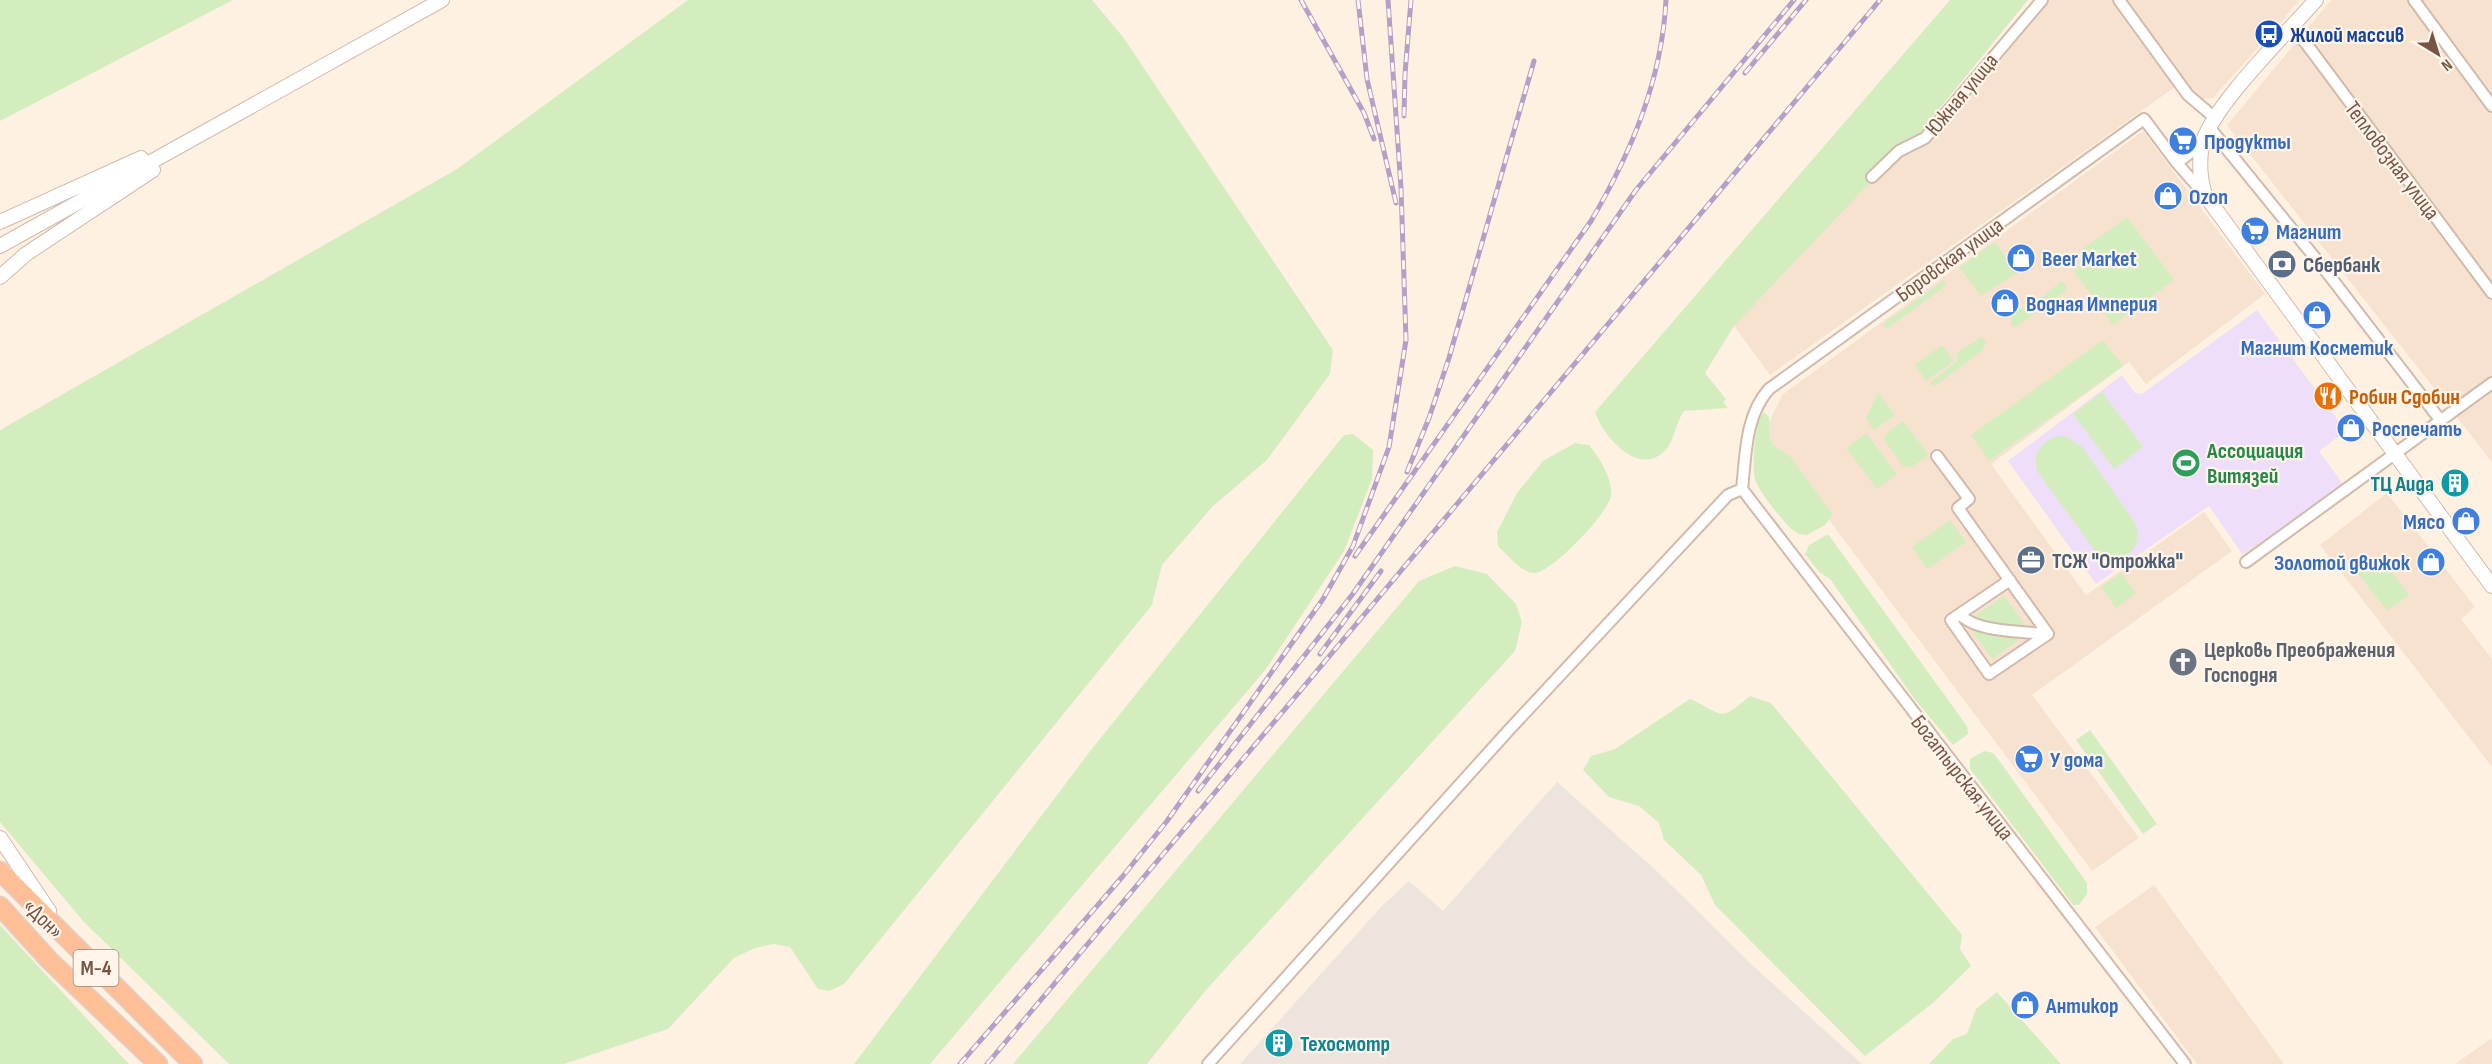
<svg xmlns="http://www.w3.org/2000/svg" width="2492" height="1064" font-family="'Sofia Sans Condensed',sans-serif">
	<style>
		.residential { fill: #f6e2cf }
		.industrial { fill: #ede4dd }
		.education { fill: #eedefa }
		.green { fill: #d4edbf }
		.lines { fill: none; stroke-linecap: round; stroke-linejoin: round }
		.minor-casing { stroke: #d2baaa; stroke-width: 14 }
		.tertiary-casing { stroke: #d2baaa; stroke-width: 16 }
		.trunk-casing { stroke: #dcd3cf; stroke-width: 21 }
		.minor { stroke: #fff; stroke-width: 10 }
		.tertiary { stroke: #fff; stroke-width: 14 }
		.trunk { stroke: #febe96; stroke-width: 18 }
		.rail-casing { stroke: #b39fc8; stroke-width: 5 }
		.rail { stroke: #fff5ea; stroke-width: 3; stroke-dasharray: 9; stroke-linecap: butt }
		.labels { text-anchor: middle; stroke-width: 4.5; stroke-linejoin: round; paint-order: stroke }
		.shield { fill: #fff5ea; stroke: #a08577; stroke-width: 1.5 }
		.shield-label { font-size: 21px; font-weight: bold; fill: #775546 }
		.transit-label { font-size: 22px; font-weight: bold; fill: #164399; stroke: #fff5ea; text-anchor: start }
		.street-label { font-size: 22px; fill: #775546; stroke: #fff5ea }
		.shop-label { font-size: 22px; font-weight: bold; fill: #366cbe; stroke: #fff5ea; text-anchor: start }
		.service-label { font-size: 22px; font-weight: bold; fill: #4e5e75; stroke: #fff5ea; text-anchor: start }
		.food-label { font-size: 22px; font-weight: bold; fill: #c56008; stroke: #fff5ea; text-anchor: start }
		.leisure-label { font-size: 22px; font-weight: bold; fill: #27864d; stroke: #fff5ea; text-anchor: start }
		.culture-label { font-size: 22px; font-weight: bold; fill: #0d838f; stroke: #fff5ea; text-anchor: end }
		.worship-label { font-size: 22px; font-weight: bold; fill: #5b616d; stroke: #fff5ea; text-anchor: start }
	</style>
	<rect width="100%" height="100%" fill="#fef1e2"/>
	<path class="residential" d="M2047 0H2300L2213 98 2201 99 2182 82 1770 375 1734 326 1867 184 1931 135Z
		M2331 0H2492V462L2227 125Z
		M2143 131 2265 294 2146 384 2129 362 1991 464 2086 595 2204 512 2232 551 2032 695 2139 838 2092 871 1764 433 1782 395Z
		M2387 493 2475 607 2461 619 2492 659V767L2320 545Z
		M2154 885 2284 1064H2197L2095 927Z
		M2492 1038V1064H2455Z"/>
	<path class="industrial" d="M1557 782 1660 874 1752 965 1862 1064H1240L1382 906 1409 881 1443 911Z"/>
	<path class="education" d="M2257 310 2346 431 2319 451 2343 484 2243 555 2209 506 2096 584 2008 461 2122 375 2135 393 2142 394Z"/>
	<path class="green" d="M0 0H233L0 121Z
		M688 0H1092L1123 37 1333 350 1330 374 1267 460 1213 506 1162 565 1152 605 844 984 829 991 818 989 790 947 774 944 755 948 734 958 668 1029 564 1064H229L83 921 0 822V430L457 169Z
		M1950 0H2028L1905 151 1862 191 1734 326 1705 373 1726 399 1723 402 1728 408 1684 411C1674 425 1675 445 1660 455 1634 473 1602 434 1595 412Z
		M2127 217 2174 280 2113 325 2073 270 2089 258 2083 249Z
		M1995 242 2017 273 1981 296 1959 267Z
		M1944 280 1946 285 1939 291 1888 328 1884 327 1885 322Z
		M2061 281 2066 285 2065 291 2016 327 2011 326 2012 310 2034 305Z
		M1982 337 1986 341 1982 351 1936 385H1931V382L1957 361 1958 352Z
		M2103 340 2123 366 1989 461 1971 435Z
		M1942 345 1954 361 1926 381 1915 365Z
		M1878 392 1895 415 1874 430 1866 419Z
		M2102 392 2143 447 2114 469 2073 414Z
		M1764 412 1769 417V437L1774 446 1790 456 1831 512 1832 516 1825 525 1807 535C1802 535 1798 534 1794 531 1785 525 1758 490 1755 480 1752 466 1754 422 1764 412Z
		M1903 421 1929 455 1910 468 1903 466 1884 440 1888 432Z
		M1866 433 1897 474 1877 489 1846 448Z
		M1353 434 1373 450 1372 479 1344 551 1266 669 930 1064H854L1091 750 1344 435Z
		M2065 436 2082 447 2133 520 2138 532 2136 545C2127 560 2112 564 2097 554L2037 471C2032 451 2044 436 2065 436Z
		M1575 443 1589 445C1599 457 1613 479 1611 495 1610 512 1552 572 1535 573 1522 574 1507 554 1498 546L1497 532 1517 493 1543 461Z
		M1950 520 1966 542 1927 569 1912 547Z
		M1828 534 1967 726 1968 734 1953 745 1916 701 1830 579 1819 572 1805 554 1809 545Z
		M2379 555 2409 595 2387 611 2357 572Z
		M1455 566 1487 574 1516 604 1522 622 1515 651 1206 990 1147 1064H1013L1419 581Z
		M2121 573 2136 593 2116 608 2101 587Z
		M2004 596 2030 632 1992 659 1966 622Z
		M1750 696 1771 703 1962 935 1960 949 1971 966 1934 1002 1865 1056 1715 905 1701 875 1664 840 1659 823 1639 806 1609 797 1583 770 1591 756 1615 749 1690 699C1726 715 1717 723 1750 696Z
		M2090 730 2157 824 2143 834 2076 740Z
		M1984 751 1993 753 1998 759 2087 883V894L2079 905H2073L1970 769V759Z
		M0 925 127 1062 129 1064H0Z
		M1997 992 2061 1064H1929L1953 1039 1967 1034 1976 1009Z"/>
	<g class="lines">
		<g class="minor-casing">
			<path id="minor" d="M2119 0 2188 95 2215 118
				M2414 0 2492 106
				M2290 30 2305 42 2492 293
				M2209 127 2329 275 2441 421
				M2177 163 2205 195
				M1872 177 1899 151 1925 138 2042 0
				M1937 456 1969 499 1958 508 2048 634 1989 674 1951 620 2010 580
				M1742 489 2185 1064
				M1742 489C1746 454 1745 416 1769 389L2144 119 2177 163 2203 143
				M2246 562 2492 383
				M1960 614C1974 632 2025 632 2048 634
				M1208 1064 1508 731 1728 495 1742 489"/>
		</g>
		<g class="tertiary-casing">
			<path id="tertiary" d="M2316 0C2287 33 2211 107 2202 145 2199 161 2200 179 2205 195L2492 586
				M0 222 141 158
				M0 246 442 0
				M0 277 26 254 153 170
				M0 838 49 911"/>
		</g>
		<g class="trunk-casing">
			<path id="trunk" d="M0 871 193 1064
				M0 906 49 960 158 1064"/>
		</g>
		<use href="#minor" class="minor"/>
		<use href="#tertiary" class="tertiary"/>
		<use href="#trunk" class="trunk"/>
		<g class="rail-casing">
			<path id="rail" d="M1301 0 1364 113 1374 139
				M1358 0 1367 79 1396 203
				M1745 73 1806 0
				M1404 116 1405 74 1411 0
				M1407 472 1429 418 1449 358 1534 61
				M1355 556 1591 221C1631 153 1662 80 1666 0
				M1320 654 1381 571
				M1198 791 1352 595 1636 190 1794 0
				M960 1064 1123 876 1167 821 1323 599 1353 546 1389 447 1406 340 1401 188 1388 0
				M987 1064 1880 0"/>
		</g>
		<use href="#rail" class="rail"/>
	</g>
	<defs>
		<g id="bus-disc" transform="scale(1.5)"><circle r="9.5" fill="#1a4fb4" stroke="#fff5ea"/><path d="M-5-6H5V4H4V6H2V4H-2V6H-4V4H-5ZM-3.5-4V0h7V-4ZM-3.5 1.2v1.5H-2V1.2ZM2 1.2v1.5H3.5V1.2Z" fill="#fff"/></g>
		<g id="supermarket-disc" transform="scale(1.5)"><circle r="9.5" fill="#3f7fe0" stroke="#fff5ea"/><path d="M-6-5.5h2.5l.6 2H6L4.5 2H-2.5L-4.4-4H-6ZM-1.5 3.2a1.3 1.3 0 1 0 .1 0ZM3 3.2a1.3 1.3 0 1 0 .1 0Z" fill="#fff"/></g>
		<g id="shop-disc" transform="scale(1.5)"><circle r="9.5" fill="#3f7fe0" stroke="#fff5ea"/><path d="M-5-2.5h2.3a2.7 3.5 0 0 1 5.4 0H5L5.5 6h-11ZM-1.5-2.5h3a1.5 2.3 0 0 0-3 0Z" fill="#fff"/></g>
		<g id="bank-disc" transform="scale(1.5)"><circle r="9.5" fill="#5c6f8a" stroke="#fff5ea"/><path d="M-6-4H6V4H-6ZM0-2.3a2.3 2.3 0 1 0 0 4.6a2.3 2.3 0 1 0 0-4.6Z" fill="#fff"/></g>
		<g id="restaurant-disc" transform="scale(1.5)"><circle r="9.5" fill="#e8710a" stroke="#fff5ea"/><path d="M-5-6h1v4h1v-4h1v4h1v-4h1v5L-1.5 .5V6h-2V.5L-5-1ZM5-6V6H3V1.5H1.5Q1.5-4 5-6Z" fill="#fff"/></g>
		<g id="stadium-disc" transform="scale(1.5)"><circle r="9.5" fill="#2e9e5b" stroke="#fff5ea"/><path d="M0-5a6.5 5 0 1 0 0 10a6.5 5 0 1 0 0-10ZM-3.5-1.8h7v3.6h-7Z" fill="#fff"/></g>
		<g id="building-disc" transform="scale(1.5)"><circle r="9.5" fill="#0f9aa8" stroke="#fff5ea"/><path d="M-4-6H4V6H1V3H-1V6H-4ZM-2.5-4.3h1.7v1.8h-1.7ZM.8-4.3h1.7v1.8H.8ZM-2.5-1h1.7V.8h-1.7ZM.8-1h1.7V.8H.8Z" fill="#fff"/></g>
		<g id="office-disc" transform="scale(1.5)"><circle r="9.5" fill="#5c6f8a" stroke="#fff5ea"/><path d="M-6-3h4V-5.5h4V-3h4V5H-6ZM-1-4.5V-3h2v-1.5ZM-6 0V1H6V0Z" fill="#fff"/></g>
		<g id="church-disc" transform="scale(1.5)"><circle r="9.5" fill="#6b7280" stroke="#fff5ea"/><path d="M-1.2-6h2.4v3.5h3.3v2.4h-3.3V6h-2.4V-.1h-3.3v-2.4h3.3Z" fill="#fff"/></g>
	</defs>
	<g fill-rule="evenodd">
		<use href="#bus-disc" x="2269" y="34"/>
		<use href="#supermarket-disc" x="2183" y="141"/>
		<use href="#shop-disc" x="2168" y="196"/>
		<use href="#supermarket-disc" x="2255" y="231"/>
		<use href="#shop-disc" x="2021" y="258"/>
		<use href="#bank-disc" x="2282" y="264"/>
		<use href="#shop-disc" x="2005" y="303"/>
		<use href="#shop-disc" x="2317" y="315"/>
		<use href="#restaurant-disc" x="2328" y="396"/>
		<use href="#shop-disc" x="2351" y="428"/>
		<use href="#stadium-disc" x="2186" y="463"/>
		<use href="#building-disc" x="2455" y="483"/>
		<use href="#shop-disc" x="2466" y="521"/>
		<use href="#office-disc" x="2031" y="560"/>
		<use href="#shop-disc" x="2431" y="562"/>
		<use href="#church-disc" x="2183" y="662"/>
		<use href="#supermarket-disc" x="2029" y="759"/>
		<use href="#shop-disc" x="2025" y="1005"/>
		<use href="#building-disc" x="1279" y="1043"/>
	</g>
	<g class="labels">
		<rect class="shield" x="73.5" y="950" width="45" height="36" rx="4.5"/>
		<g class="shield-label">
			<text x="96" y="975">М-4</text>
		</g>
		<g class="transit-label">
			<text x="2290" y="42">Жилой массив</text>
		</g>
		<g class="street-label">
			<text transform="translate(1961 94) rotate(-50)" y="8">Южная улица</text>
			<text transform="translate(2393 160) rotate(53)" y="8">Тепловозная улица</text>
			<text transform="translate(1949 259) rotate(-36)" y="8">Боровская улица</text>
			<text transform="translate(1963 777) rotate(52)" y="8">Богатырская улица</text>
			<text transform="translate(44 918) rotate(45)" y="8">«Дон»</text>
		</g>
		<g class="shop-label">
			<text x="2204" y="149">Продукты</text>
			<text x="2189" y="204">Ozon</text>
			<text x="2276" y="239">Магнит</text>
			<text x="2042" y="266">Beer Market</text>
			<text x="2026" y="311">Водная Империя</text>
			<text x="2317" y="355" text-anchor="middle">Магнит Косметик</text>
			<text x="2372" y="436">Роспечать</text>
			<text x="2445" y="529" text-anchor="end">Мясо</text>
			<text x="2410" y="570" text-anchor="end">Золотой движок</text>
			<text x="2050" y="767">У дома</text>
			<text x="2046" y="1013">Антикор</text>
		</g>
		<g class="service-label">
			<text x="2303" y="272">Сбербанк</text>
			<text x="2052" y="568">ТСЖ "Отрожка"</text>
		</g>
		<g class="food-label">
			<text x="2349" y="404">Робин Сдобин</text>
		</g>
		<g class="leisure-label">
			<text x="2207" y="458">Ассоциация<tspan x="2207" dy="25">Витязей</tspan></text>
		</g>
		<g class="culture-label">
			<text x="2434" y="491">ТЦ Аида</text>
			<text x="1300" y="1051" text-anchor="start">Техосмотр</text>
		</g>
		<g class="worship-label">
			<text x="2204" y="657">Церковь Преображения<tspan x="2204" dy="25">Господня</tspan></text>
		</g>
	</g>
	<g transform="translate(2438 54) rotate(142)" stroke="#fff5ea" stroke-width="4.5" paint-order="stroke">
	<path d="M0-4.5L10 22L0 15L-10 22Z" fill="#775546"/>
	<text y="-9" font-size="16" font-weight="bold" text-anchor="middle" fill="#775546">N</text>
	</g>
</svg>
